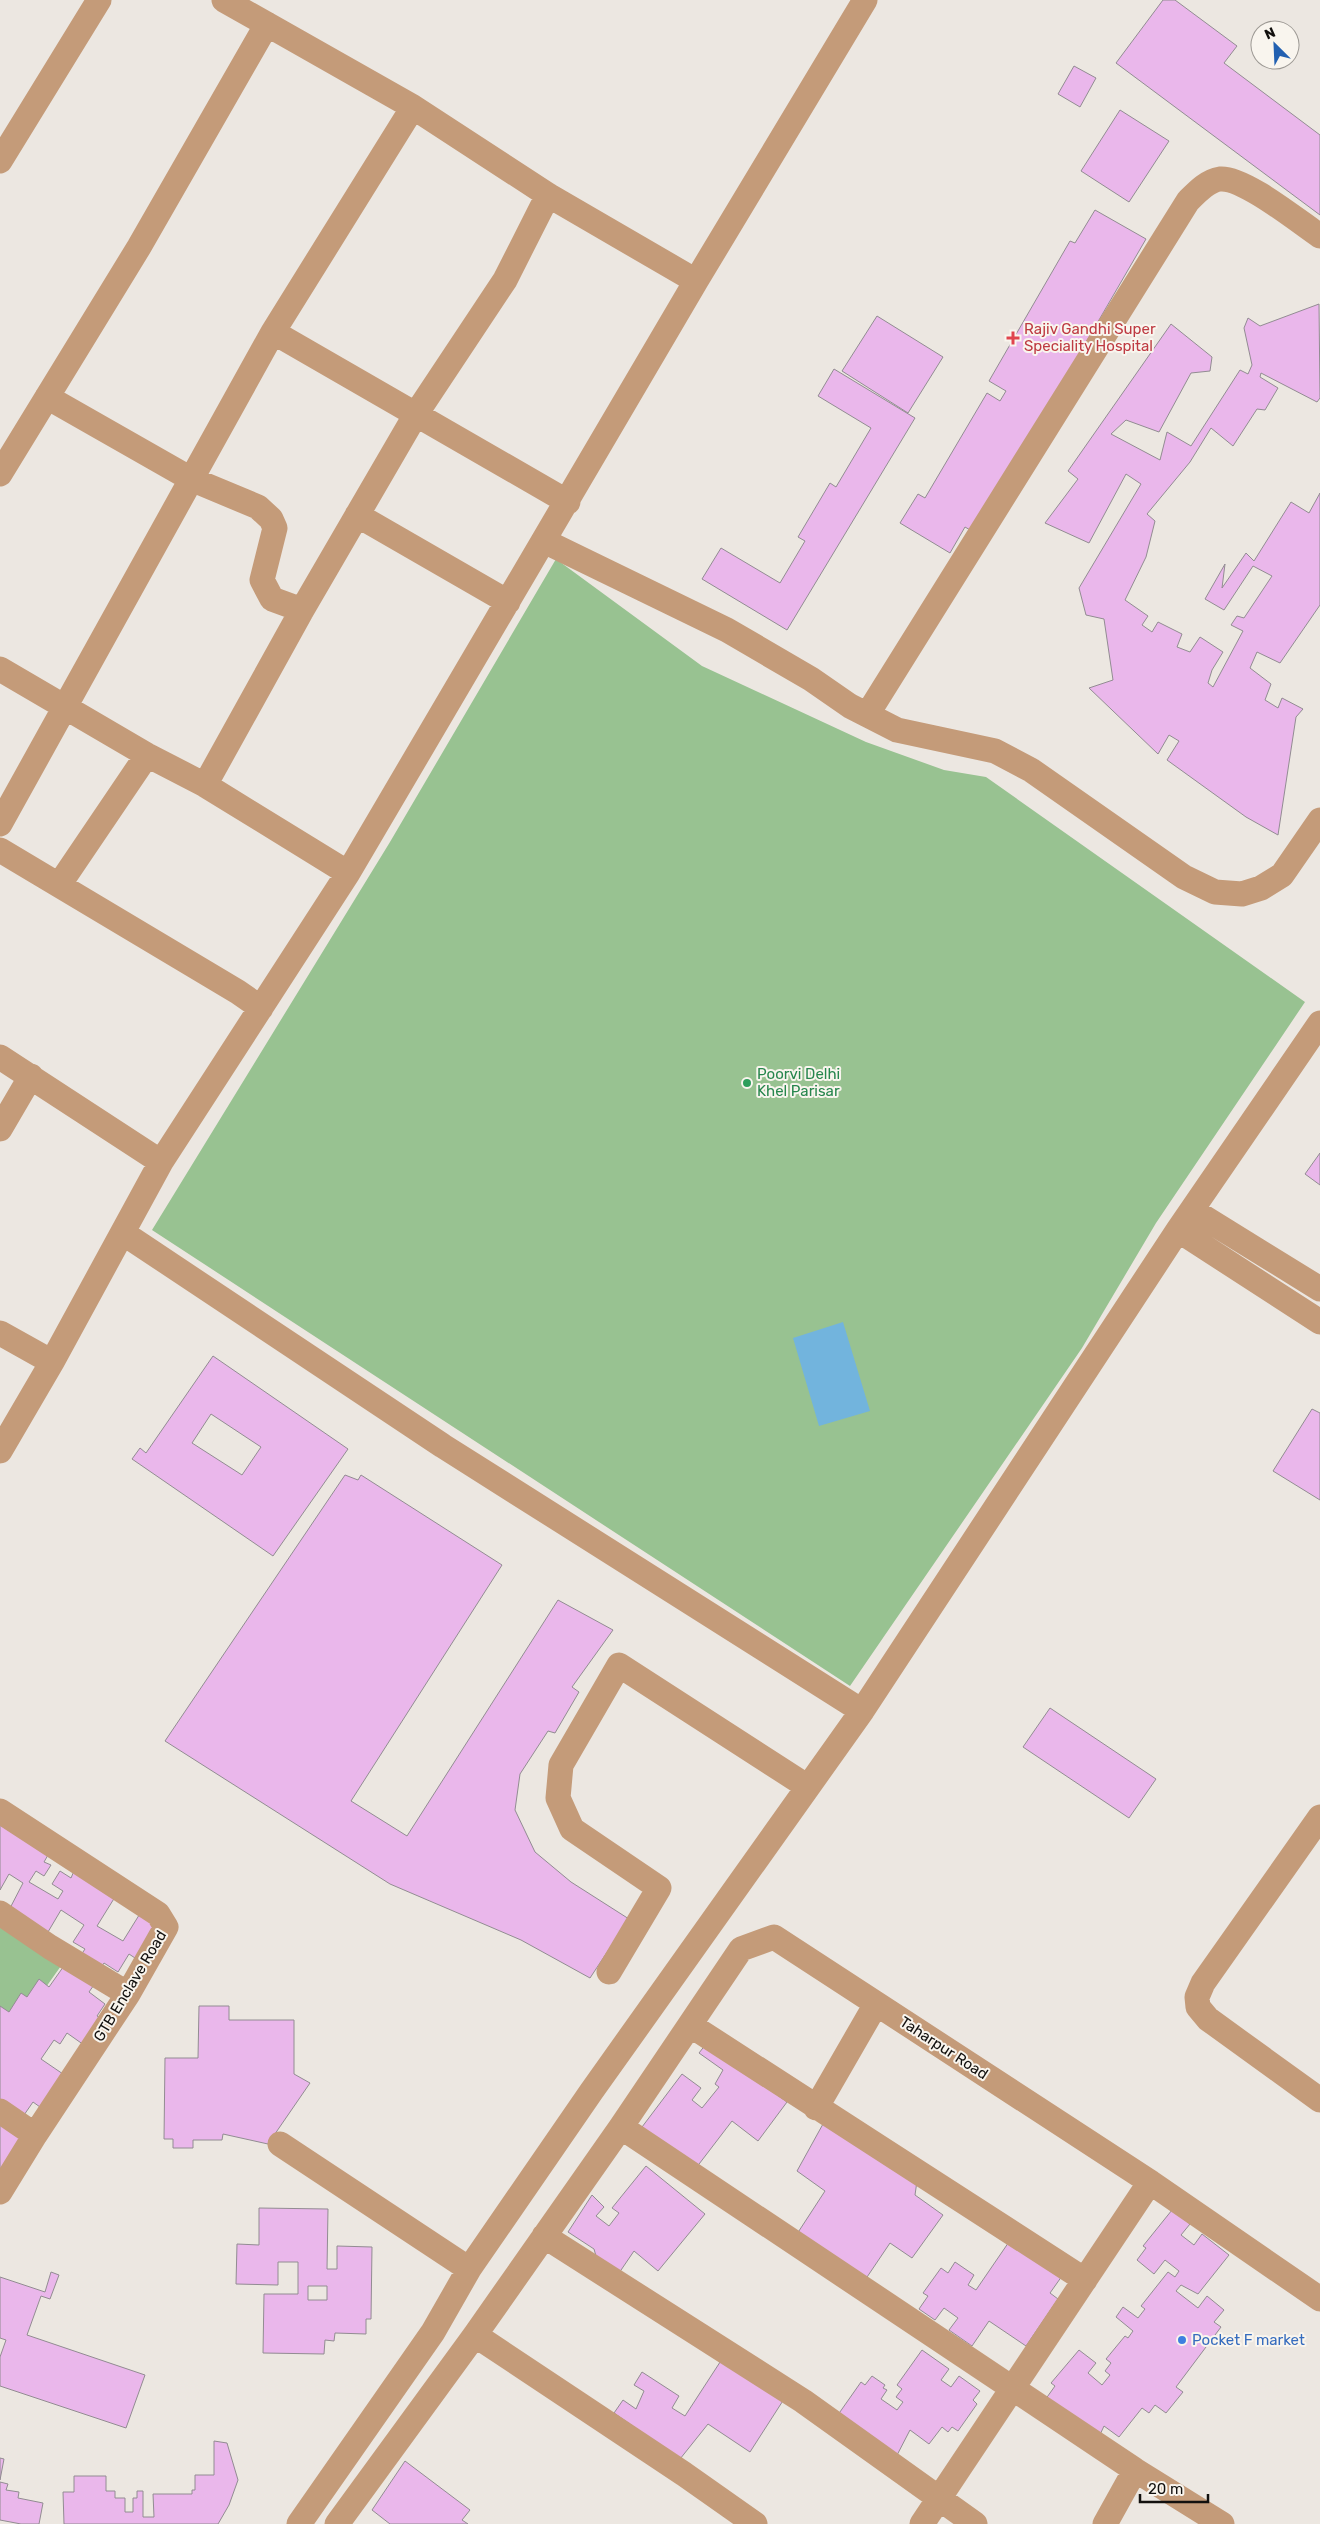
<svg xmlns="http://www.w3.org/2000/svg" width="1320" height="2524" font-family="Rubik,sans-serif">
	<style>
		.green { fill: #98c291 }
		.water { fill: #72b4dd }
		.building { fill: #eab7eb; stroke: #928c92; fill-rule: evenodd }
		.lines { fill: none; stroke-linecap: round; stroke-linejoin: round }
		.minor { stroke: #c49b79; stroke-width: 25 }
		.health-dot { fill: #e0444e; stroke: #f9f5ee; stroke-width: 2 }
		.leisure-dot { fill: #2e9e5b; stroke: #f9f5ee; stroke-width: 2 }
		.shop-dot { fill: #3f7fe0; stroke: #f9f5ee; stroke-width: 2 }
		.labels { text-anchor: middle; stroke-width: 4; stroke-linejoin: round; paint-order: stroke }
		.health-label { font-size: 15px; fill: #be3a42; stroke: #f9f5ee; text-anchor: start }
		.leisure-label { font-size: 15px; fill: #27864d; stroke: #f9f5ee; text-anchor: start }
		.street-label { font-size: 15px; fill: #12100e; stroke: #f9f5ee }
		.shop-label { font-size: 15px; fill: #366cbe; stroke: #f9f5ee; text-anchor: start }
	</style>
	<rect width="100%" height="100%" fill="#ece7e1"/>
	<path class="green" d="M556 559 702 666 866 742 944 770 986 777 1305 1002 1156 1223 1082 1348 850 1686 152 1230 390 842Z
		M0 1909 68 1956 0 2052Z"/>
	<path class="water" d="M843 1322 870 1411 819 1426 793 1338Z"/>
	<path class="building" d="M1163 0H1175L1237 46 1224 63 1320 135V215L1116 63Z
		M1074 66 1096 78 1080 107 1058 94Z
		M1120 110 1169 141 1129 202 1081 171Z
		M1095 210 1146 239 980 525 972 531 965 527 950 553 900 523 918 494 925 498 987 393 1000 401 1006 391 989 381 1070 241 1075 243Z
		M1319 304 1320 398 1317 402 1261 373 1260 377 1278 388 1265 410 1257 409 1233 446 1211 428 1190 462 1147 514 1155 521 1146 557 1125 600 1148 616 1142 625 1152 632 1158 622 1182 634 1177 647 1190 652 1200 637 1223 652 1212 670 1208 683 1213 687 1243 631 1231 625 1237 616 1244 618 1272 576 1253 566 1224 610 1205 599 1225 564 1222 588 1246 553 1254 561 1291 502 1309 513 1320 493V605L1280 663 1257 652 1250 668 1271 684 1265 700 1278 708 1282 698 1303 709 1296 717 1278 835 1246 817 1167 760 1179 741 1169 735 1158 754 1089 688 1113 680 1104 619 1086 615 1079 588 1141 484 1126 474 1089 543 1045 523 1078 479 1068 471 1171 324 1212 357 1210 371 1191 373 1159 432 1126 420 1111 434 1160 460 1167 432 1191 446 1240 370 1248 374 1252 365 1244 328 1248 318 1260 326Z
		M877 316 943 357 908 413 842 371Z
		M834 369 915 418 787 630 702 579 721 548 780 583 805 541 798 537 830 483 836 487 871 428 818 396Z
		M1320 1153V1185L1305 1174Z
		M213 1356 348 1449 273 1556 132 1459 140 1448 146 1453ZM211 1414 261 1447 242 1475 192 1443Z
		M1312 1409 1320 1413V1500L1273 1471Z
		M345 1475 358 1480 361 1475 502 1565 351 1801 407 1836 558 1600 613 1630 572 1687 579 1692 555 1733 548 1731 520 1774 515 1810 535 1852 571 1882 629 1919 590 1978 521 1940 390 1884 165 1741Z
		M1050 1708 1156 1779 1129 1818 1023 1747Z
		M0 1825 48 1855 44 1862 51 1865 44 1876 36 1871 29 1882 58 1899 63 1891 52 1884 60 1871 71 1878 74 1871 115 1897 97 1926 123 1941 141 1912 164 1927 141 1962 129 1954 118 1972 104 1963 99 1970 79 1958 85 1949 73 1942 84 1925 61 1910 45 1937 8 1912 23 1883 9 1874 0 1890Z
		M66 1963 96 1982 89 1992 105 2004 97 2016 102 2019 84 2045 67 2033 60 2044 54 2040 41 2059 63 2074 40 2107 33 2102 24 2115 0 2106V2006L9 2012 21 1993 27 1997 39 1979 49 1987Z
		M199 2006H229V2020H294V2074L310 2083 268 2144 223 2134 222 2140H193V2148H173V2139H164L165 2058H198Z
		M706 2044 787 2102 758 2141 732 2121 696 2168 642 2127 682 2074 701 2088 692 2100 702 2108 719 2087 715 2084 723 2070 699 2053Z
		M0 2115 32 2137 0 2184Z
		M823 2124 917 2181 915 2195 943 2215 912 2258 890 2243 863 2283 795 2237 825 2191 797 2171Z
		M646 2166 705 2214 658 2271 634 2251 619 2273 596 2256 594 2249 568 2232 592 2195 604 2207 596 2216 609 2226 619 2213 612 2208Z
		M259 2208 328 2209 327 2269H337V2246L372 2247 371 2319H366V2334L335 2333 334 2341 325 2340 324 2354 263 2353 264 2294H298V2262H278V2285L236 2284 237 2244 259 2245ZM308 2286H327V2300H308Z
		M1172 2210 1190 2224 1181 2235 1194 2245 1202 2234 1229 2255 1198 2294 1181 2285 1176 2291 1198 2308 1207 2296 1224 2310 1214 2322 1221 2327 1176 2387 1183 2392 1166 2413 1155 2405 1149 2413 1142 2408 1119 2437 1104 2426 1098 2439 1045 2400 1055 2386 1051 2383 1079 2350 1096 2363 1088 2373 1102 2385 1110 2375 1105 2371 1111 2363 1106 2359 1125 2336 1128 2338 1133 2331 1116 2317 1123 2307 1138 2318 1145 2309 1141 2306 1168 2272 1175 2277 1179 2271 1165 2260 1154 2274 1137 2260 1146 2248 1143 2246Z
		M1013 2236 1062 2276 1050 2293 1058 2299 1026 2346 989 2321 972 2346 949 2330 958 2318 944 2308 935 2320 919 2309 928 2296 923 2293 941 2268 948 2273 955 2262 974 2275 968 2285 976 2290Z
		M51 2272 59 2275 50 2299 41 2296 27 2335 145 2375 126 2428 0 2386V2357L6 2340 0 2338V2277L45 2292Z
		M922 2350 949 2369 941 2380 951 2387 959 2376 980 2391 973 2400 977 2404 958 2431 952 2427 948 2432 942 2427 929 2444 910 2430 895 2459 835 2419 861 2382 865 2385 872 2376 885 2385 883 2388 887 2390 881 2399 897 2410 903 2402 896 2397 902 2389 897 2385Z
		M724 2356 786 2396 750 2452 708 2424 680 2459 614 2413 623 2400 636 2409 644 2391 634 2385 642 2372 679 2396 672 2408 685 2416Z
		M214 2441 227 2443 238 2480 229 2505 218 2524H64L63 2492H74V2476H106V2491H115V2498H125V2512H133V2498H137V2491H143V2517H154L153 2494H192V2490H195V2475H214Z
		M0 2458 4 2459 0 2480Z
		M405 2461 470 2510 462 2520 468 2524H390L372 2510Z
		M0 2482 8 2484 6 2490 19 2492 18 2498 43 2503 39 2524H21L0 2520Z"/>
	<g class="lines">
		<path class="minor" d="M224 0 413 107 548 195 696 281
			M0 161 99 0
			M273 332 568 502
			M47 397 191 479 258 507 271 519 275 528 262 580 272 599 302 610
			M0 474 139 247 267 24
			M357 515 508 602
			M544 541 727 630 811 679 850 706 897 730 995 751 1031 770 1184 877 1215 892 1242 894 1261 888 1282 875 1320 820
			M0 669 147 755 205 785 348 873 161 1162 52 1362 0 1451
			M867 715 1188 201C1197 192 1207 181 1220 179 1244 177 1299 222 1320 236
			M205 785 302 610 416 414 505 280 548 195
			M0 824 273 332 413 107
			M0 850 238 992 261 1008
			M348 873 696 281 865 0
			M59 885 147 755
			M0 1057 161 1162
			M0 1129 31 1076
			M1192 1210 1320 1289
			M1178 1230 1320 1322
			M123 1233 443 1446 862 1711
			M0 1333 52 1362
			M0 1811 158 1914 166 1927 128 1994 35 2135 0 2192
			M1320 1817 1203 1983 1197 1997 1198 2007 1208 2019 1320 2100
			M0 1913 50 1947 128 1994
			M609 1972 659 1888 572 1829 558 1798 561 1765 619 1665 808 1787
			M690 2025C821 2111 954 2194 1085 2280
			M816 2108 876 2004
			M0 2111 35 2135
			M621 2127 1135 2470 1222 2524
			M280 2144 469 2269
			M544 2236 803 2401 975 2524
			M475 2335 684 2474 755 2524
			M299 2524 433 2332 469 2269 591 2092 862 1711 1178 1230 1320 1023
			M337 2524 475 2335 621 2127 741 1949 774 1937 1150 2182 1320 2299
			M922 2524 1150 2182
			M1105 2524 1135 2470"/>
	</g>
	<path class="health-dot" d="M1010.5 330.5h5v5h5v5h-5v5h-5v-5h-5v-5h5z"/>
	<circle class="leisure-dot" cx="747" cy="1083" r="5"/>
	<circle class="shop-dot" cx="1182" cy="2340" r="5"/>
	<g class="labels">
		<g class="health-label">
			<text x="1024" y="334">Rajiv Gandhi Super<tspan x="1024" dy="17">Speciality Hospital</tspan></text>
		</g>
		<g class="leisure-label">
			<text x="757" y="1079">Poorvi Delhi<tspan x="757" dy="17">Khel Parisar</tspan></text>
		</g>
		<g class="street-label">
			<text transform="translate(130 1986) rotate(-59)" y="5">GTB Enclave Road</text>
			<text transform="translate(944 2048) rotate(33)" y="5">Taharpur Road</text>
		</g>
		<g class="shop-label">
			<text x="1192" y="2345">Pocket F market</text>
		</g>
	</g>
	<g transform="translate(1275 45) rotate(336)"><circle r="24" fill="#f9f5ee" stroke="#9d9994"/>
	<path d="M0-4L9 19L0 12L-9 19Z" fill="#2260b1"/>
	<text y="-8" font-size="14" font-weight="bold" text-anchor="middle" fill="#12100e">N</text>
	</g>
	<path d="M1140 2494v8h68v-8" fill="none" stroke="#12100e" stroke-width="2.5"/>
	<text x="1148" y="2494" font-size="15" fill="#12100e" stroke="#f9f5ee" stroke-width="4" paint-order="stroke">20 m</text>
</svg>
